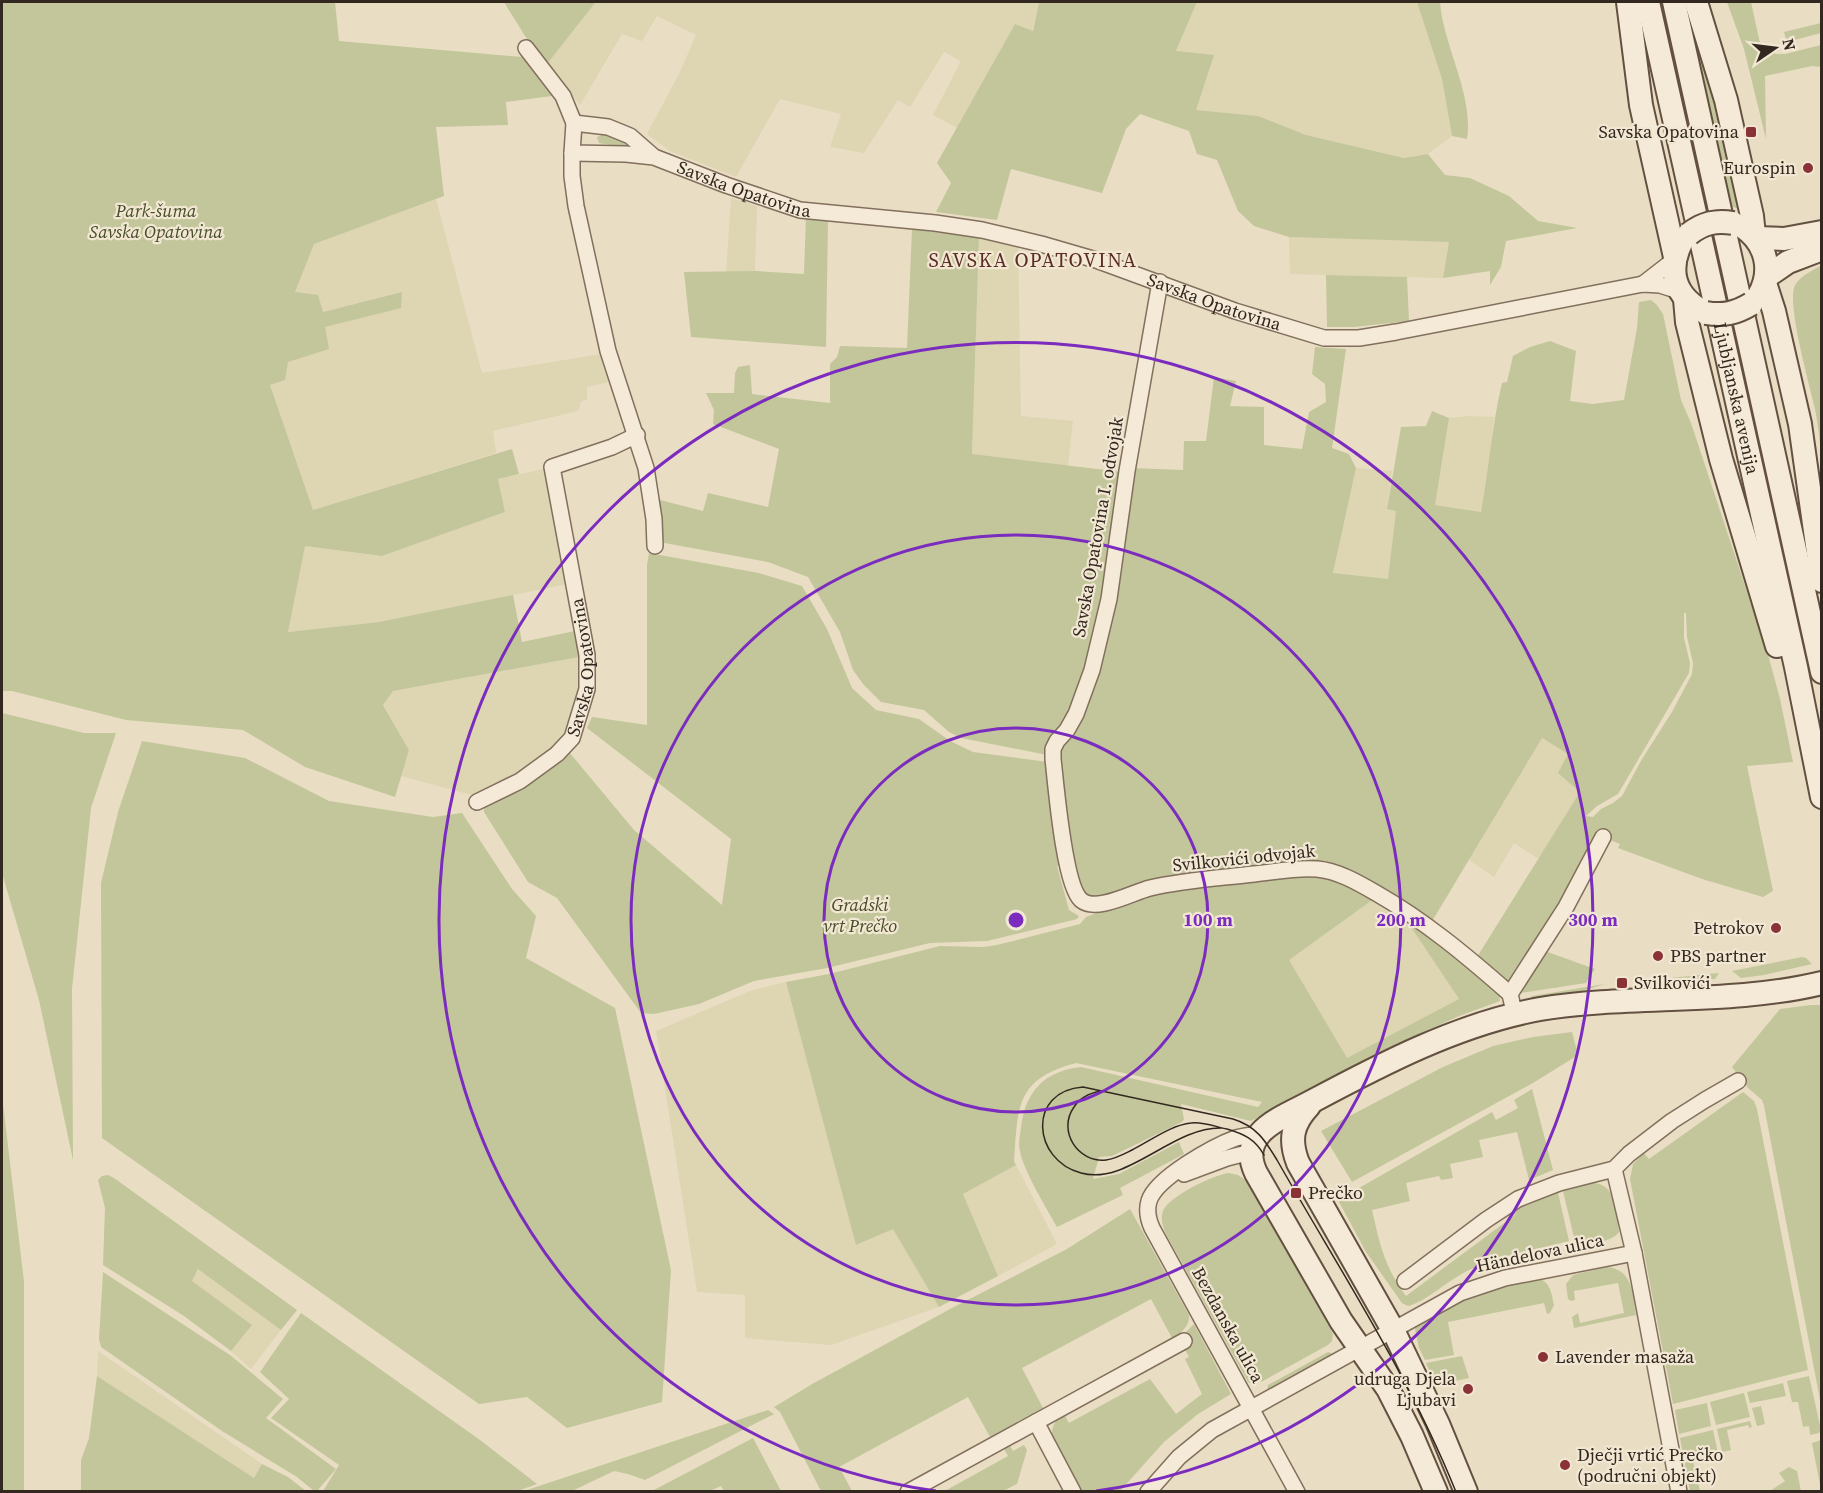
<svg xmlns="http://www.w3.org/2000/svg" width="1823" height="1493" font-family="'Source Serif 4',serif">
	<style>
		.farmland { fill: #ded5b3 }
		.green { fill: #c2c69a; fill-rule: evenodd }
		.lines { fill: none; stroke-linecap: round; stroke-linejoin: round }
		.street-casing { stroke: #826f5d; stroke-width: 18 }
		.secondary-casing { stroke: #635040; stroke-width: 26 }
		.street { stroke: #f5ead7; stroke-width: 15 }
		.secondary { stroke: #f5ead7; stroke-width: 22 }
		.tram { stroke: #33281f; stroke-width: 1.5 }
		.secondary-bridge-casing { stroke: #635040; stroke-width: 26; stroke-linecap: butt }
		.secondary-bridge { stroke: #f5ead7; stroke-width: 22 }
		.ring { fill: none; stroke: #7b2cbf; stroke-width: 3 }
		.poi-dot { fill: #8a3337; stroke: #f1e7d3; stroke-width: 2 }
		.labels { text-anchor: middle; stroke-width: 4.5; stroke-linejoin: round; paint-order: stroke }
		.poi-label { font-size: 18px; fill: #33281f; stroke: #f1e7d3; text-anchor: start }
		.street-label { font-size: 18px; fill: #33281f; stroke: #f1e7d3 }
		.park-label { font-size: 18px; font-style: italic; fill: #464d28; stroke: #f1e7d3 }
		.neighbourhood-label { font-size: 20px; letter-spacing: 1.5px; fill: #5b2d23; stroke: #f1e7d3 }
		.centre { fill: #7b2cbf; stroke: #f1e7d3; stroke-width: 3 }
		.ring-label { font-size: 18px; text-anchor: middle; font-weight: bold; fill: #7b2cbf; stroke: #f1e7d3; stroke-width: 4.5; stroke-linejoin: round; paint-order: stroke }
	</style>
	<rect width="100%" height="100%" fill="#e9ddc4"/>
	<path class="farmland" d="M594 2H1039L1032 31 1015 24 957 128 933 115 961 61 944 52 910 107 898 100 864 153 830 147 841 114 780 99 736 177 670 151 647 134 680 72 696 35 657 16 642 41 622 34 580 105 547 64 595 3Z
		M1197 2H1417L1442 79 1452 136 1428 154 1404 158 1306 135 1258 116 1196 110 1176 52Z
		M731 198 757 206 755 271 726 273Z
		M436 199 482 373 602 354 609 382 587 387V399L581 402 578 411 493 431 496 453 313 510 270 385 285 380 287 362 328 349 325 327 401 307 402 292 322 312 294 291 314 244Z
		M1289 237 1449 242 1443 278 1290 274Z
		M979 238 1018 244 1021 416 1073 421 1068 466 972 454Z
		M1469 416 1494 417 1490 461 1482 512 1435 505 1449 418Z
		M1356 468 1392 471 1387 509 1396 511 1388 580 1333 574Z
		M543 469 553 505 568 584 379 622 287 632 305 546 382 556 505 512 498 479Z
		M579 657 581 665 579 692 569 734 538 766 479 797 401 776 409 750 383 704 393 691Z
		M1541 738 1569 754 1581 791 1539 859 1514 843 1494 877 1469 860Z
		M1375 898 1403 915 1459 999 1347 1059 1288 960Z
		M786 982 857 1245 893 1228 939 1307 831 1345 745 1338V1295L697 1292 656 1031 750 991Z
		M1016 1165 1057 1244 998 1276 963 1194Z
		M198 1269 281 1330 251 1369 231 1351 252 1325 192 1281Z
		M98 1351 262 1464 254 1478 97 1376Z"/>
	<path class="green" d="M2 2H335L339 41 522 57 552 96 506 102 508 125 436 127 444 196 314 244 295 292 318 295 323 312 402 292 401 308 325 327 329 349 288 362 285 380 270 385 313 510 512 449 519 474 498 479 505 512 382 556 305 546 288 632 379 622 513 595 522 642 575 631 579 657 393 691 383 705 409 750 395 797 305 767 243 730 126 720 12 691H2Z
		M504 2H594L595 3 547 64 525 36Z
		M1039 2H1197L1176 51 1214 55 1196 110 1258 116 1306 135 1404 158 1428 154 1445 175 1470 178 1509 196 1538 221 1577 228 1506 241 1501 267 1490 285V271L1443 278 1449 242 1289 237 1254 226 1238 211 1217 160 1197 154 1189 131 1140 114 1126 129 1102 193 1011 169 997 220 936 212 951 183 937 163 1015 24 1033 31Z
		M1417 2H1440C1443 45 1474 95 1467 139L1452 136 1442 79Z
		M1727 2H1751L1761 48 1776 54H1785L1821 45V67L1812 66 1765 76 1766 139 1744 49Z
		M1690 22 1711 80 1746 212 1731 206Z
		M1821 23V33L1787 42 1784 32Z
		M604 134 622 140 627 145 621 147 599 143 597 137Z
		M806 216 828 220 826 347 691 337 684 272 756 271 804 274Z
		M912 229 979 238 972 454 1122 472 1105 600 1081 688 1070 715 1047 755 961 738 949 732 924 710 881 702 863 684 853 670 840 632 808 577 768 562 659 542 656 499 703 511 708 493 768 507 779 449 713 424 714 410 706 393H734L735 373 738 367 750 365 752 394 830 403V364L837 357 840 346 907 348Z
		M1821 266V456C1820 440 1818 425 1815 409 1810 386 1786 303 1795 285 1801 276 1812 270 1821 266Z
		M1326 275 1407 277 1409 321 1354 327H1327Z
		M1651 300 1657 305 1663 314 1681 400 1691 423 1769 658 1780 699 1793 762 1747 766 1773 891 1763 897 1702 879 1618 848 1620 844 1600 836 1566 900 1511 982H1507L1477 957 1580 792 1558 773 1568 754 1542 738 1431 923 1329 866 1104 900 1082 896 1071 862 1059 745 1075 725 1131 468 1183 470 1184 441H1206L1214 377 1236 381 1230 406 1264 407V445L1302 449 1309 412 1326 402 1325 384 1312 374 1315 347 1346 349 1332 448 1349 454 1356 468 1333 573 1388 579 1396 511 1387 509 1401 427 1426 426 1432 411 1449 418 1435 505 1481 512C1489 469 1492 425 1502 383L1507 382 1513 356 1530 347 1550 341 1576 351 1570 401 1593 404 1624 400 1637 328 1639 302ZM1684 613H1686L1687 637 1693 663 1692 674 1672 712 1642 759 1622 796 1613 803 1601 809 1593 817 1586 816 1597 806 1618 794 1689 673 1690 663 1684 638Z
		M649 553 759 573 802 586 827 629 852 688 876 710 919 719 950 741 973 752 1048 762 1062 866H1057L1069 910 1079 916 1077 919 987 941 930 943 827 968 754 981 699 1004 654 1014 641 1013 557 898 528 882 484 812V805L569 752 634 830 722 905 731 839 587 728 592 717 647 725V565Z
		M2 713 84 733H116L91 808 72 989 73 1160 39 1000 2 873Z
		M142 741 245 758 329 801 433 817 462 813 512 889 536 916 526 958 615 1008 671 1270 662 1402 567 1428 527 1397 479 1404 102 1138 101 883 118 812Z
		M1307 875 1331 877 1375 898 1289 960 1347 1058 1459 999 1403 915 1444 941 1499 993 1500 1001 1459 1016 1406 1040 1251 1121 1181 1104 1184 1119 1182 1122 1112 1156 1099 1157 1093 1179 1119 1174 1179 1142 1184 1154 1120 1188 1123 1195 1057 1227C1047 1209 1023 1170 1020 1151 1018 1144 1020 1136 1021 1128 1025 1092 1044 1071 1081 1067L1258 1107 1262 1102 1076 1063C1015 1079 1018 1107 1014 1161L1016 1165 963 1194 998 1276 939 1307 893 1229 856 1245 786 982 829 974 940 946 983 947 997 945 1080 924 1086 917 1135 898 1148 895 1283 877Z
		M1542 950 1595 969 1586 983 1520 993 1519 991Z
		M1802 957 1806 958 1812 964 1764 975 1741 978 1732 971Z
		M1719 973 1715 979H1668L1670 978Z
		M1605 984 1575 993 1531 998 1532 996Z
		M1811 1005H1821V1405L1764 1106 1762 1100 1748 1088 1732 1067 1780 1009Z
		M1572 1032 1578 1055 1533 1083 1352 1182 1321 1131 1443 1067 1493 1046 1533 1037Z
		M1532 1089 1553 1170 1529 1180 1517 1132 1479 1140 1483 1157 1450 1164 1453 1178 1441 1180 1439 1176 1406 1183 1410 1201 1372 1210C1380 1245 1384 1266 1406 1296L1515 1215 1513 1211C1527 1202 1541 1197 1558 1193L1569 1241C1535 1250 1499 1255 1467 1271 1450 1279 1424 1303 1408 1306L1402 1303 1366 1252 1338 1200 1492 1112 1496 1120 1518 1108 1514 1100Z
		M1743 1092 1754 1101 1757 1109 1808 1370 1673 1404 1630 1179 1633 1164 1644 1153 1649 1159Z
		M2 1095 24 1282V1491H2Z
		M1228 1173 1238 1175 1248 1182 1333 1334 1332 1341 1328 1345 1263 1381 1252 1384 1248 1382 1166 1234C1163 1227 1160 1219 1163 1211 1169 1196 1212 1176 1228 1173Z
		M108 1175 114 1178 297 1310 281 1330 198 1269 192 1281 252 1325 231 1351 184 1316 103 1265 105 1208 98 1180 102 1176Z
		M1593 1183C1617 1184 1617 1213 1619 1232 1611 1243 1588 1243 1576 1246L1563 1191Z
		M1130 1209 1189 1315C1190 1326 1181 1333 1172 1338L1151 1299 1022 1368 1043 1408 990 1437 968 1397 839 1467 852 1491H821L780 1412 774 1407 814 1383 952 1308 1067 1249Z
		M1607 1267C1633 1269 1633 1296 1636 1315L1574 1328 1572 1317 1578 1313 1580 1323 1624 1313 1618 1283 1574 1291 1575 1300 1571 1301 1568 1299 1566 1284 1573 1275Z
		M103 1272 230 1355 283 1399 266 1418 336 1469 317 1491H314L297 1477 222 1431 101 1347 99 1339Z
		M1537 1278C1551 1282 1551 1292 1554 1305L1550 1313 1547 1314 1544 1303 1448 1322 1454 1355 1425 1360 1419 1348 1415 1329 1418 1323 1477 1293Z
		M301 1313 480 1440 537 1484 515 1492 323 1491 339 1465 271 1418 289 1399 260 1372Z
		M1194 1324 1231 1394 1198 1414 1164 1442 1120 1491H1080C1074 1479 1052 1446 1052 1434 1052 1425 1056 1419 1064 1414L1069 1423 1150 1379 1176 1414 1202 1394 1185 1359 1189 1357 1184 1348 1193 1344 1186 1332Z
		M1328 1352 1334 1354 1267 1392 1268 1385Z
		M1462 1356 1469 1378 1436 1385 1426 1363Z
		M97 1376 254 1478 262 1464 288 1477 306 1491H81V1460L89 1438Z
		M1809 1376 1821 1430 1819 1433 1810 1435 1809 1426 1803 1427 1798 1402H1792L1787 1381Z
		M1783 1383 1786 1396 1750 1403 1747 1392Z
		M1744 1393 1750 1417 1716 1425 1710 1402Z
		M1707 1403 1711 1426 1679 1434 1675 1410Z
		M1761 1406 1765 1424 1757 1426 1752 1408Z
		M768 1410 774 1414 645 1480 628 1474 614 1471 572 1491H524Z
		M1750 1421 1752 1427 1749 1428 1748 1425 1727 1430 1731 1450 1722 1452 1717 1429Z
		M1713 1430 1718 1453 1714 1454 1713 1451 1692 1456 1700 1491H1690L1680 1438Z
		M753 1438 781 1491H724L721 1486 710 1491H652Z
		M1821 1440H1822L1821 1490 1812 1443Z
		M1009 1444 1013 1451 1024 1445 1027 1450 1017 1484 1003 1491 943 1492 1008 1456 1003 1447Z
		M1789 1467 1797 1471 1801 1491H1770L1785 1481 1779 1473Z"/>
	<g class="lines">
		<g class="street-casing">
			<g id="street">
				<path d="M526 48 563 96 574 123"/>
				<path d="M572 153V176L576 206 608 351 646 468 654 519 655 546"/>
				<path id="s1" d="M654 157 626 154 572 153 574 123 608 127 630 136 654 157 726 185 800 210 935 223 982 230 1041 244 1096 260 1235 311 1324 338H1359L1396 332 1643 284 1660 285 1679 291"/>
				<path d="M1160 282 1127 471 1109 599 1092 670 1076 714 1067 730 1057 741 1053 749V759C1056 785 1064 885 1081 900 1096 913 1133 892 1150 888 1184 880 1220 878 1254 874 1274 872 1297 867 1317 869 1338 871 1357 882 1376 893 1425 921 1467 956 1510 994"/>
				<path d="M1643 284 1674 260"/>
				<path id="s2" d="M477 802 520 781 557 754 572 738 587 689V655L552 467 612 447 637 435"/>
				<path d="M1512 1003 1510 994 1566 907 1603 837"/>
				<path d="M1260 1134C1252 1135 1244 1136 1236 1138 1214 1146 1156 1178 1149 1201 1146 1211 1148 1219 1152 1228L1297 1492"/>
				<path d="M1614 1169 1634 1253 1679 1492"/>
				<path d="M1184 1174 1227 1158 1251 1152"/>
				<path d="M1405 1281 1486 1220 1518 1199 1559 1183 1614 1169 1629 1154 1672 1121 1705 1100 1738 1081"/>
				<path d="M1036 1422 1073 1492"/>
				<path d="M908 1492 1184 1341"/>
				<path d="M1148 1492 1179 1457 1212 1430 1460 1293 1505 1278 1634 1253"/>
			</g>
		</g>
		<g class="secondary-casing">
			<g id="secondary">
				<path d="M1628 2 1641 105 1675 257"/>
				<path id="s3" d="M1648 2 1796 667 1822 797"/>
				<path d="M1674 2 1822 672"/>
				<path d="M1696 2 1726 100 1752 216 1754 235"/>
				<path d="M1743 227C1766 243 1773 270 1759 295"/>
				<path d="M1756 238 1784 239 1822 232"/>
				<path d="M1681 243C1669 268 1673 292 1697 308"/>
				<path d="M1766 277 1788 262 1822 249"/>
				<path d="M1765 283 1774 311 1800 424 1822 581"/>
				<path d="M1685 299 1687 322 1721 459 1777 646"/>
				<path d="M1309 1106C1292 1124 1289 1140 1298 1163L1393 1330 1438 1424 1466 1492"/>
				<path d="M1436 1492 1412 1436 1388 1389 1341 1321 1256 1173C1237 1133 1281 1118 1309 1103 1382 1064 1458 1024 1540 1009 1631 994 1732 1005 1822 983"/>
			</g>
		</g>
		<use href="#street" class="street"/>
		<use href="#secondary" class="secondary"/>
		<path class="tram" d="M1101 1091C1090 1093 1080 1097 1074 1107 1057 1131 1078 1163 1106 1160 1115 1159 1124 1154 1132 1150 1150 1141 1171 1125 1191 1123 1202 1121 1216 1127 1227 1129 1244 1134 1255 1139 1264 1155
			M1221 1128C1172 1127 1127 1186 1081 1173 1032 1160 1027 1091 1083 1087L1233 1119C1256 1126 1265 1140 1277 1160 1339 1269 1409 1375 1456 1492"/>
		<g class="secondary-bridge-casing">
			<path id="secondary-bridge" d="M1689 234C1703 223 1716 220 1733 223
				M1706 313C1724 316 1736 313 1751 304"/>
		</g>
		<use href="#secondary-bridge" class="secondary-bridge"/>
	</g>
	<g class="ring">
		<circle cx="1016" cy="920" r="192"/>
		<circle cx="1016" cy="920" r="385"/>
		<path d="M936 1491A577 577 0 1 1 1096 1491"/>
	</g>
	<g class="poi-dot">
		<rect x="1745" y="126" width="12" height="12" rx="3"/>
		<circle cx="1808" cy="168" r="6"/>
		<circle cx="1776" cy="928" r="6"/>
		<circle cx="1658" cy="956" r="6"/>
		<rect x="1616" y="977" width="12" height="12" rx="3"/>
		<rect x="1290" y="1187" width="12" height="12" rx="3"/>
		<circle cx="1543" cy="1357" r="6"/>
		<circle cx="1468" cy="1389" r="6"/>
		<circle cx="1565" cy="1465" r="6"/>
	</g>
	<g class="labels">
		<g class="poi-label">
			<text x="1739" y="138" text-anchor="end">Savska Opatovina</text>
			<text x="1796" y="174" text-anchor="end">Eurospin</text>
			<text x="1764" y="934" text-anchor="end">Petrokov</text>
			<text x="1670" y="962">PBS partner</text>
			<text x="1634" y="989">Svilkovići</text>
			<text x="1308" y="1199">Prečko</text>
			<text x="1555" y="1363">Lavender masaža</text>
			<text x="1456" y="1385" text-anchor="end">udruga Djela<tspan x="1456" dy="21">Ljubavi</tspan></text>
			<text x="1577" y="1461">Dječji vrtić Prečko<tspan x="1577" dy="21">(područni objekt)</tspan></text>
		</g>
		<g class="street-label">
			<text dy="6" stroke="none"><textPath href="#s1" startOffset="298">Savska Opatovina</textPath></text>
			<text dy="6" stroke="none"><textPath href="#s1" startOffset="784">Savska Opatovina</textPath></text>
			<text dy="6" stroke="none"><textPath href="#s3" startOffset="406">Ljubljanska avenija</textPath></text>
			<text transform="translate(1098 527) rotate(-80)" y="6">Savska Opatovina I. odvojak</text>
			<text dy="6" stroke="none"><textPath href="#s2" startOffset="188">Savska Opatovina</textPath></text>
			<text transform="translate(1244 858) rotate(-6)" y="6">Svilkovići odvojak</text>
			<text transform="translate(1540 1253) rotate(-12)" y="6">Händelova ulica</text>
			<text transform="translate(1228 1325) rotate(61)" y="6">Bezdanska ulica</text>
		</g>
		<g class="park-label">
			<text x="156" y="217">Park-šuma<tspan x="156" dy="21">Savska Opatovina</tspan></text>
			<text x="860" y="911">Gradski<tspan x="860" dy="21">vrt Prečko</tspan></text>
		</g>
		<g class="neighbourhood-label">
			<text x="1033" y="267">SAVSKA OPATOVINA</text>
		</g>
	</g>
	<circle cx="1016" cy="920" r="9" class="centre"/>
	<g class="ring-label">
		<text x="1208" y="926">100 m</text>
		<text x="1401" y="926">200 m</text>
		<text x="1593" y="926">300 m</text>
	</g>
	<rect width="1823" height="1493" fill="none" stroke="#33281f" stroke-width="6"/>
	<g transform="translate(1775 48) rotate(76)" stroke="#f1e7d3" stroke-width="4.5" paint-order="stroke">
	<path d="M0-4.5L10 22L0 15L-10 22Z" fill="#33281f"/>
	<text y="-9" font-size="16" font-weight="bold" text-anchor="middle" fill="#33281f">N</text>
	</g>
</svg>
